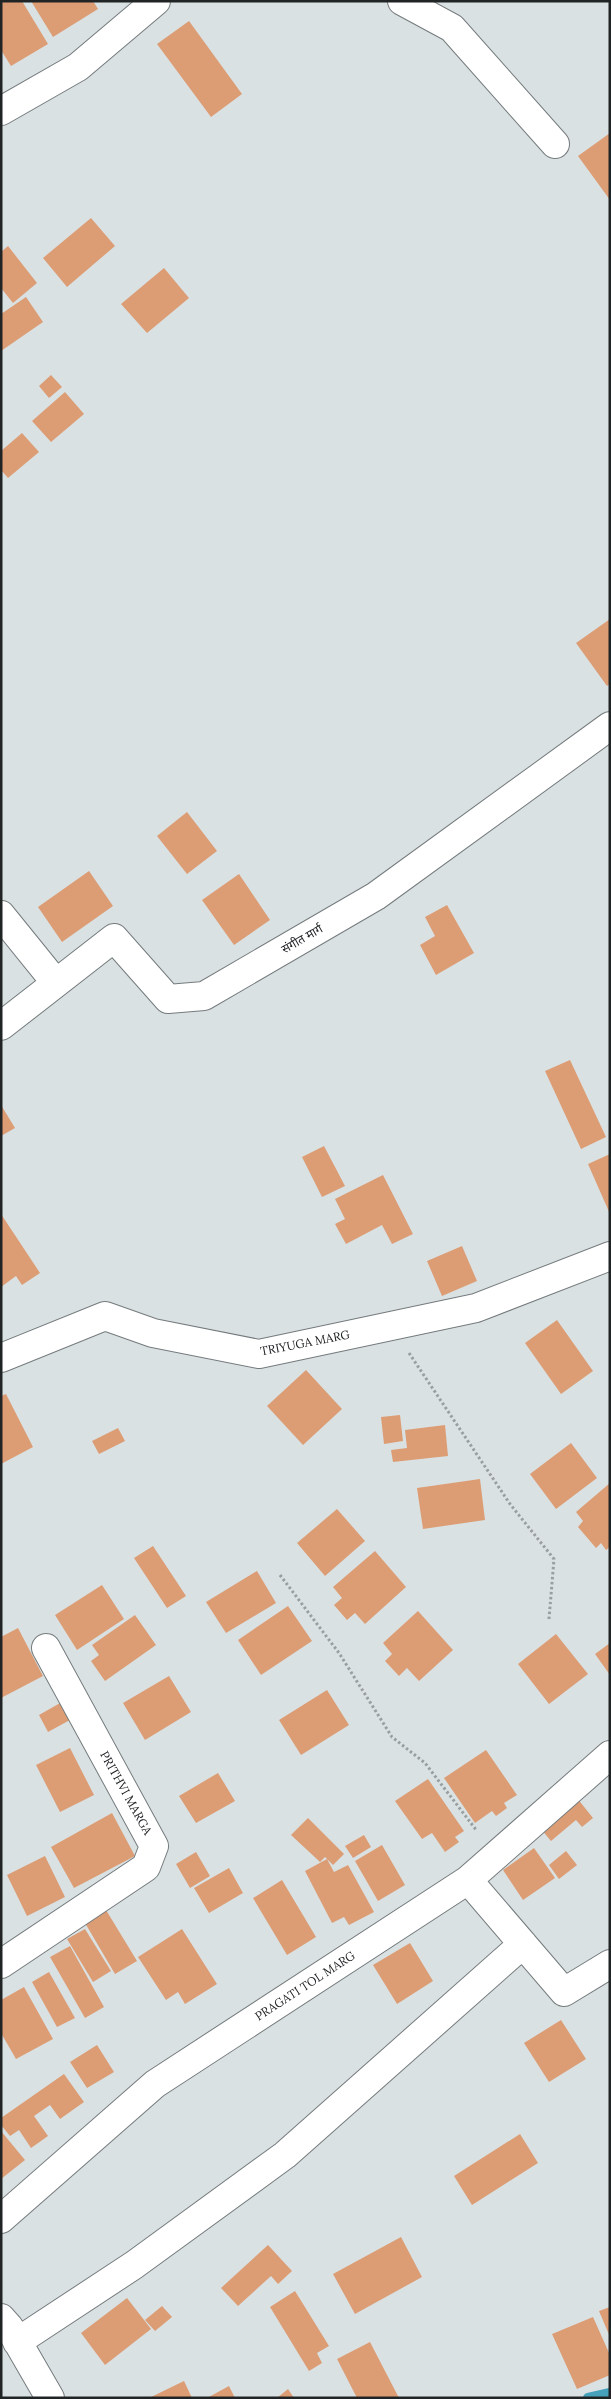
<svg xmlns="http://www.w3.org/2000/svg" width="611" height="2399" font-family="Lora,'Noto Sans Devanagari',serif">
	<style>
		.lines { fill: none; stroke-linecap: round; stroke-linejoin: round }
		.stream { stroke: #46a1ba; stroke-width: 10 }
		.building { fill: #dc9d75 }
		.minor-casing { stroke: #757b7d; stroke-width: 30 }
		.path { stroke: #999fa0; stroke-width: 3; stroke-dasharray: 2.5 2.5; stroke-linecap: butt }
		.minor { stroke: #fff; stroke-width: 28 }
		.labels { text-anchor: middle; stroke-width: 4; stroke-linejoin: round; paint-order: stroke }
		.street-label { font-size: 12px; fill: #212425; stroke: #fff }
	</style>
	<rect width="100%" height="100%" fill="#dae1e3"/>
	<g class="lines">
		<path class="stream" d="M588 2398 610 2393"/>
	</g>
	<path class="building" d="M5 1H22L48 44 11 66 1 50V3Z
		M31 1H93L98 9 53 37Z
		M189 21 242 94 211 117 157 44Z
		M610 133V200L578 156Z
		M91 218 115 246 67 287 43 258Z
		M8 246 37 283 13 303 1 288V252Z
		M164 268 189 298 147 333 121 304Z
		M26 297 43 322 1 351V314Z
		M51 375 62 387 49 398 39 386Z
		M65 392 84 414 51 442 32 421Z
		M22 433 39 452 8 478 1 470V451Z
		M610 619V684L607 686 576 643Z
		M187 812 217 851 187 874 157 836Z
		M89 871 113 906 62 942 38 907Z
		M239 874 270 920 234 945 202 900Z
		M447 905 474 953 436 975 420 945 435 936 425 917Z
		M570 1060 606 1137 581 1149 545 1071Z
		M1 1105 15 1128 1 1136Z
		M324 1146 345 1186 322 1197 302 1157Z
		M610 1154V1214L588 1164Z
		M383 1175 413 1234 392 1244 382 1225 346 1244 335 1224 345 1219 335 1199Z
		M1 1214 40 1273 22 1285 16 1276 1 1287Z
		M462 1246 477 1281 442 1296 427 1261Z
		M557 1320 593 1371 561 1394 525 1343Z
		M306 1370 342 1409 303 1445 267 1406Z
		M6 1394 33 1447 1 1464V1396Z
		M400 1415 403 1441 384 1444 381 1417Z
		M445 1425 448 1456 393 1462 391 1450 407 1448 405 1430Z
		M118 1428 125 1441 99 1454 92 1441Z
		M571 1443 597 1478 556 1509 530 1474Z
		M480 1479 485 1520 423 1529 417 1488Z
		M610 1483V1547L606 1550 601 1543 596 1548 578 1527 583 1521 576 1512Z
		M337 1509 365 1541 325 1576 297 1543Z
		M153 1546 186 1596 167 1608 134 1558Z
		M375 1551 406 1587 365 1624 355 1613 347 1620 334 1605 342 1598 333 1587Z
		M257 1571 276 1603 226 1633 206 1602Z
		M102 1585 124 1619 77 1650 55 1615Z
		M288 1606 312 1641 261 1675 238 1640Z
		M418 1611 453 1650 419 1681 407 1668 399 1676 385 1661 392 1654 383 1643Z
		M135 1615 156 1645 105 1681 91 1661 99 1655 92 1645Z
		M18 1628 43 1676 1 1698V1637Z
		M556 1634 588 1674 549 1704 518 1664Z
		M610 1643V1675L595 1654Z
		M169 1676 191 1712 145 1740 123 1703Z
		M327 1690 349 1725 301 1755 279 1720Z
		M69 1698 79 1715 48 1732 39 1715Z
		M70 1748 94 1795 60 1812 36 1765Z
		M486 1750 517 1795 504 1803 507 1808 496 1816 492 1811 475 1823 444 1778Z
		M218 1773 235 1801 196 1823 179 1796Z
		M428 1779 464 1831 455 1837 459 1842 445 1852 432 1833 422 1839 395 1801Z
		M577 1798 593 1818 582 1827 576 1820 551 1841 541 1829Z
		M112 1813 135 1856 74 1888 51 1847Z
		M308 1818 344 1854 333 1865 325 1857 320 1862 291 1835Z
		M364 1835 371 1847 353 1858 345 1846Z
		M382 1845 405 1885 378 1901 355 1861Z
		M534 1848 555 1878 523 1900 503 1870Z
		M566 1851 577 1865 559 1879 549 1865Z
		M196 1852 210 1876 190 1888 176 1864Z
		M45 1856 65 1897 27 1916 7 1875Z
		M327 1859 334 1872 348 1865 374 1912 349 1925 344 1917 332 1923 305 1871Z
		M229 1868 243 1893 209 1913 194 1888Z
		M282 1880 316 1937 287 1955 253 1898Z
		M106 1910 137 1961 115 1974 85 1923Z
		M85 1929 111 1971 93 1982 67 1939Z
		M182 1929 217 1984 185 2004 178 1992 166 2000 138 1957Z
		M410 1943 433 1981 397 2004 373 1965Z
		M70 1946 104 2007 85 2018 50 1957Z
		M49 1972 75 2018 57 2027 32 1982Z
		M24 1987 53 2039 16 2059 1 2033V2000Z
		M561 2020 586 2059 549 2082 524 2043Z
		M97 2045 114 2072 87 2088 70 2062Z
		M64 2074 84 2102 60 2119 50 2105 34 2116 48 2136 31 2148 19 2130 10 2136 1 2125V2118Z
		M1 2131 25 2160 1 2179Z
		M520 2134 538 2163 472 2205 454 2176Z
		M401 2237 422 2277 355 2314 333 2274Z
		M268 2245 292 2271 278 2284 271 2276 238 2306 221 2288Z
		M295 2291 329 2346 317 2353 322 2363 309 2371 270 2307Z
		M127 2298 151 2329 105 2365 81 2333Z
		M162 2306 172 2317 155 2331 145 2320Z
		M610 2307V2337L599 2311Z
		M593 2317 610 2355V2375L577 2389 552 2334Z
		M370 2342 399 2398H357L337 2359Z
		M184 2381 192 2398H149Z
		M229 2386 235 2398H207Z
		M288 2389 294 2398H277Z"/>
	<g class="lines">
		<g class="minor-casing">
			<path id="minor" d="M402 1 452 28 555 144
				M1 111 78 67 156 1
				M1 915 56 983
				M1 1026 114 938 168 999 204 996 376 896 610 726
				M1 1358 105 1316 153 1333 259 1354 476 1308 610 1256
				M468 1880 564 1992 610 1964
				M1 1964 146 1867 154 1846 46 1648
				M1 2219 155 2084 468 1880 610 1755
				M1 2318 9 2327 50 2398
				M17 2342 134 2265 285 2155 523 1944"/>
		</g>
		<path class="path" d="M409 1353 510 1504 554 1559 549 1619
			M280 1575 339 1653 392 1737 425 1763 477 1831"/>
		<use href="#minor" class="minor"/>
	</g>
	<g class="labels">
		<g class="street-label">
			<text transform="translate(302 939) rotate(-30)" y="4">संगीत मार्ग</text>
			<text transform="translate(305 1343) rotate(-11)" y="4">TRIYUGA MARG</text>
			<text transform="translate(126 1793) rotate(61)" y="4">PRITHVI MARGA</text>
			<text transform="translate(305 1986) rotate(-33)" y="4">PRAGATI TOL MARG</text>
		</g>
	</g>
	<rect width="611" height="2399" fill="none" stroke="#212425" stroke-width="5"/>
</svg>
